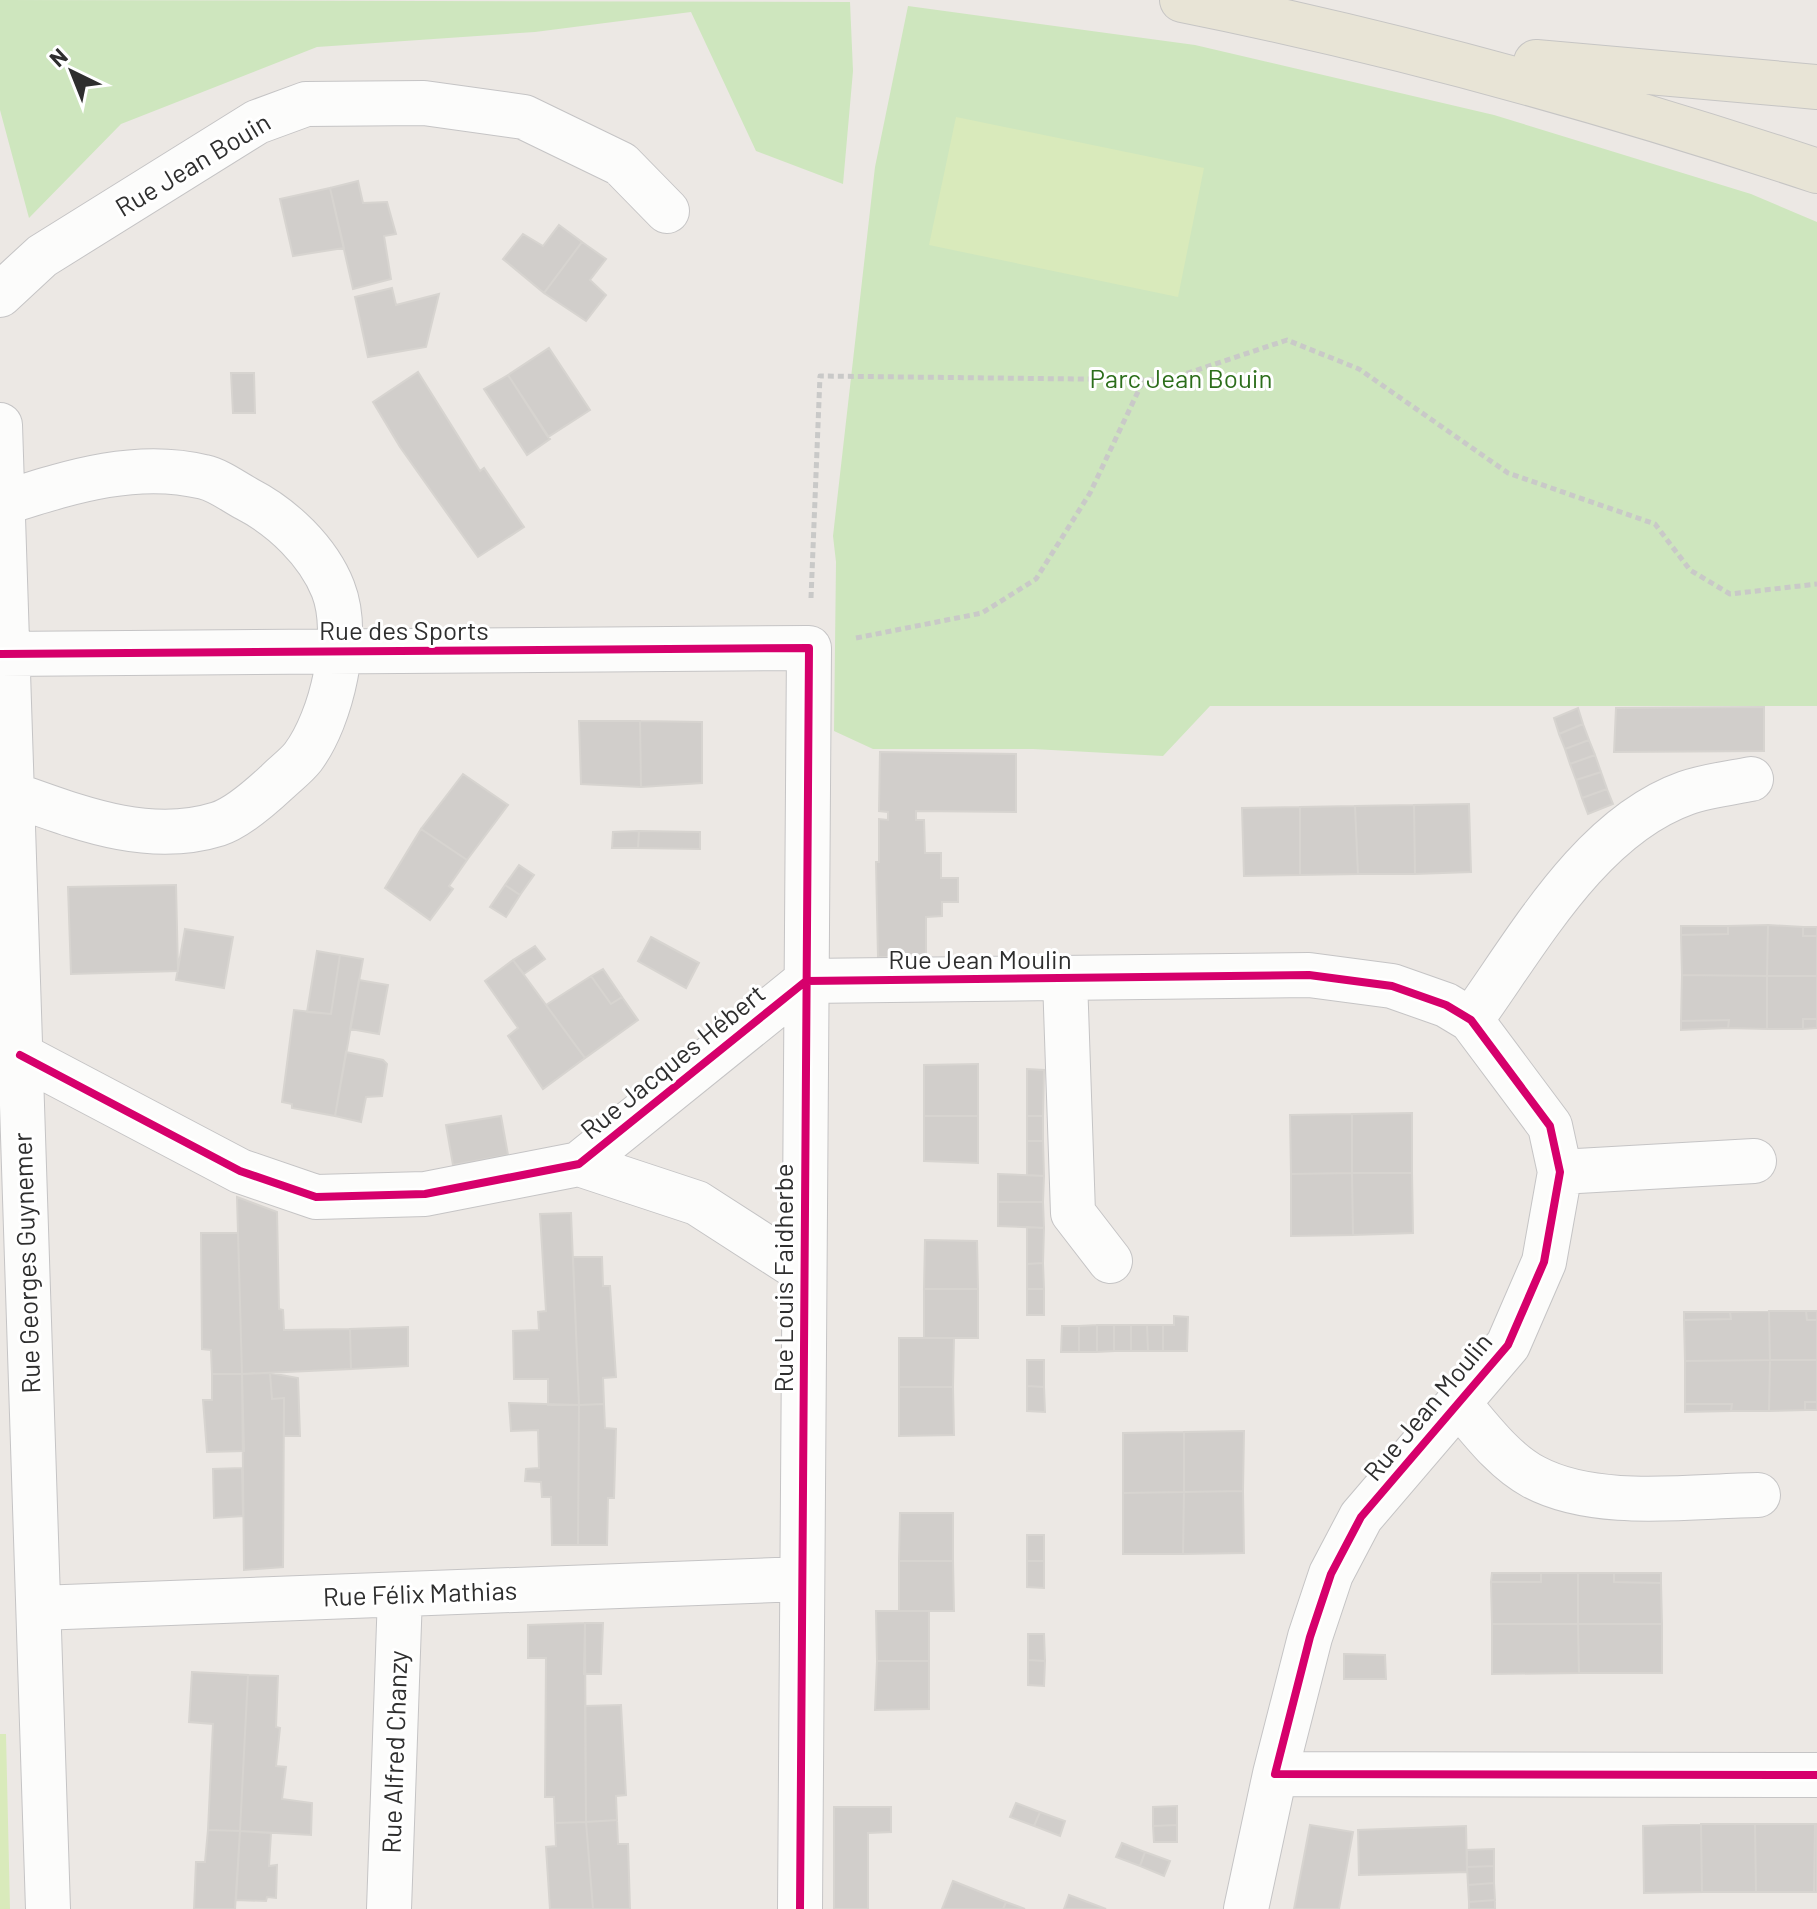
<svg xmlns="http://www.w3.org/2000/svg" width="1817" height="1909" font-family="Barlow,sans-serif">
	<style>
		.green { fill: #cee6be }
		.pitch { fill: #d9eabb }
		.building { fill: #d1cecb; stroke: #d7d4d0; stroke-width: 2 }
		.lines { fill: none; stroke-linecap: round; stroke-linejoin: round }
		.minor-casing { stroke: #c5c4c5; stroke-width: 46 }
		.major-casing { stroke: #c6c5c4; stroke-width: 46 }
		.path { stroke: #c9c9c8; stroke-width: 5; stroke-dasharray: 6 4; stroke-linecap: butt }
		.minor { stroke: #fcfcfb; stroke-width: 44 }
		.major { stroke: #e8e4d6; stroke-width: 44 }
		.cycleway-casing { stroke: #fff; stroke-width: 13 }
		.cycleway { stroke: #d6006c; stroke-width: 8 }
		.labels { text-anchor: middle; stroke-width: 6; stroke-linejoin: round; paint-order: stroke }
		.street-label { font-size: 26px; fill: #2e2e2e; stroke: #fff }
		.park-label { font-size: 26px; fill: #2c6e1b; stroke: #fff }
	</style>
	<rect width="100%" height="100%" fill="#ece8e4"/>
	<path class="green" d="M0 0 850 2 853 71 843 184 756 151 691 12 535 32 317 47 121 124 29 218 0 110Z
		M908 6 1195 45 1494 115 1751 194 1817 222V706H1210L1163 756 1033 749H873L834 731 836 562 833 536 875 167Z"/>
	<path class="pitch" d="M956 117 1204 168 1178 297 929 245Z
		M0 1734H6L10 1909H0Z"/>
	<path class="building" d="M358 181 363 203 387 202 396 234 384 236 391 279 353 289 330 188Z
		M330 188 344 248 293 256 280 199Z
		M559 225 582 242 544 293 503 259 523 234 543 246Z
		M582 242 606 259 590 280 606 295 586 321 544 293Z
		M392 288 396 305 439 294 426 347 368 357 355 297Z
		M549 348 590 410 548 437 508 375Z
		M418 372 480 471 484 468 524 527 478 557 400 447 373 402Z
		M231 373H254L255 413H233Z
		M508 375 550 439 527 455 484 389Z
		M1764 707V751L1614 752 1616 708Z
		M1578 708 1583 724 1559 734 1554 718Z
		M579 721H640L641 787 581 784Z
		M640 721 702 722V783L641 787Z
		M1583 724 1589 740 1565 749 1559 734Z
		M1589 740 1595 755 1570 764 1565 749Z
		M880 752 1016 754V812L916 811V820H924L925 853H941V878H958V902H942V916L926 917V957H878L876 862H879V819L888 820V812L879 811Z
		M1595 755 1601 772 1576 780 1570 764Z
		M1601 772 1607 789 1582 798 1576 780Z
		M463 774 508 805 467 860 421 829Z
		M1607 789 1613 804 1588 814 1582 798Z
		M1469 804 1471 872 1415 874 1414 805Z
		M1414 805 1415 874H1358L1355 806Z
		M1355 806 1358 874 1300 875V807Z
		M1300 807V875L1244 876 1242 808Z
		M421 829 467 860 449 886 453 889 430 920 385 888Z
		M639 831 700 832V849L638 848Z
		M639 831 638 848H612L613 832Z
		M519 865 534 875 520 895 505 885Z
		M176 885 178 971 71 974 68 887Z
		M505 885 520 895 506 917 490 907Z
		M1768 925 1803 927V936H1817V976H1767Z
		M1768 925 1767 976 1682 975 1681 935 1728 934V926Z
		M1681 926H1728V934L1681 935Z
		M1803 927H1817V936H1803Z
		M185 929 233 937 224 988 176 980Z
		M651 937 699 963 686 988 638 961Z
		M535 946 545 959 524 974 513 960Z
		M317 951 340 955 331 1014 307 1012Z
		M340 955 363 959 335 1116 292 1108V1104L282 1102 294 1010 331 1014Z
		M513 960 585 1058 543 1089 508 1036 518 1028 485 981Z
		M603 969 622 997 611 1004 591 976Z
		M1682 975 1767 976V1029L1728 1028 1729 1020 1681 1021Z
		M591 976 611 1004 622 997 638 1020 585 1058 546 1005Z
		M1767 976H1817V1019H1803V1029H1767Z
		M359 980 388 985 379 1034 350 1029Z
		M1803 1019H1817V1028L1803 1029Z
		M1729 1020 1728 1028 1681 1030V1021Z
		M346 1052 383 1060 387 1064 382 1096 366 1097 361 1122 335 1116Z
		M978 1064V1116H924V1065Z
		M1027 1069 1044 1070 1043 1116H1027Z
		M1412 1113V1173H1352V1114Z
		M1352 1114V1173L1291 1174 1290 1115Z
		M501 1116 508 1155 453 1165 446 1125Z
		M924 1116H978V1163L924 1161Z
		M1027 1116H1043V1141H1027Z
		M1027 1141H1043L1044 1176 1027 1175Z
		M1352 1173H1412L1413 1233 1353 1235Z
		M1352 1173 1353 1235 1291 1236V1174Z
		M998 1174 1044 1176 1043 1202H998Z
		M237 1197 277 1212 279 1309 283 1310 284 1330 350 1329 351 1369 242 1374Z
		M998 1202H1043L1044 1228 998 1226Z
		M571 1213 579 1405H548V1379H514L513 1331 539 1330 538 1312 546 1311 540 1214Z
		M1027 1227 1044 1228 1043 1263 1027 1264Z
		M201 1233H238L242 1374H212L211 1350 202 1349Z
		M925 1240 977 1241 978 1289H924Z
		M573 1257H602L603 1286H610L616 1377 603 1378 604 1404 579 1405Z
		M1043 1263 1044 1289H1027V1264Z
		M924 1289H978V1338H924Z
		M1027 1289H1044V1315H1027Z
		M1769 1311 1770 1360 1685 1361 1684 1320 1731 1319 1730 1312Z
		M1769 1311H1806L1807 1320H1817V1360H1770Z
		M1806 1311H1817V1320H1807Z
		M1684 1312H1730L1731 1319 1684 1320Z
		M1174 1316 1188 1317 1187 1351H1163V1325H1174Z
		M1097 1325V1352H1079V1326Z
		M1097 1325H1114V1351L1097 1352Z
		M1114 1325H1131V1351H1114Z
		M1131 1325H1147L1148 1351H1131Z
		M1147 1325H1163V1351H1148Z
		M1062 1326H1079V1352H1061Z
		M408 1327V1366L351 1369 350 1329Z
		M899 1338H954L953 1387H899Z
		M1027 1360H1044V1387L1027 1386Z
		M1770 1360 1769 1411H1731L1732 1404H1685V1361Z
		M1770 1360H1817V1402H1805V1410L1769 1411Z
		M270 1373 272 1399 284 1398 283 1567 244 1570 242 1374Z
		M270 1373 298 1378 300 1436H284V1398L272 1399Z
		M212 1374H242L244 1451 207 1452 203 1400H212Z
		M1027 1386 1044 1387 1045 1412 1027 1411Z
		M899 1387H953L954 1435 899 1436Z
		M1805 1402H1817V1410H1805Z
		M509 1403 579 1405 578 1545H552L551 1497H542L541 1482 525 1481 526 1469 539 1468 538 1430 511 1431Z
		M604 1404 605 1428 616 1429 614 1498H608L607 1545H578L579 1405Z
		M1685 1404H1732L1731 1411 1685 1412Z
		M1244 1431 1243 1491 1184 1492V1432Z
		M1184 1432V1492L1123 1493V1433Z
		M242 1468 243 1516 214 1518 213 1469Z
		M1243 1491 1244 1553 1183 1554 1184 1492Z
		M1184 1492 1183 1554H1123V1493Z
		M900 1513H953V1561H899Z
		M1027 1535H1044V1561H1027Z
		M899 1561H953L954 1611H899Z
		M1027 1561H1044V1588L1027 1587Z
		M1492 1573H1541V1582H1491Z
		M1541 1573H1578V1624H1492L1491 1582H1541Z
		M1578 1573H1614V1582L1661 1583 1662 1624H1578Z
		M1614 1573H1661V1583L1614 1582Z
		M876 1611H929V1661H877Z
		M585 1623 586 1822 555 1823 554 1797H545L546 1658H528V1625Z
		M585 1623H603L601 1674H584Z
		M1492 1624H1578L1579 1673 1492 1674Z
		M1578 1624H1662V1673H1579Z
		M1028 1634H1044L1045 1661 1028 1660Z
		M1344 1654 1385 1655 1386 1679H1344Z
		M1028 1660 1045 1661 1044 1686 1028 1685Z
		M877 1661H929V1709L875 1710Z
		M192 1672 248 1675 240 1831 208 1830 213 1724 189 1722Z
		M248 1675 278 1676 276 1727 280 1728 276 1766 286 1767 282 1799 312 1803 311 1835 240 1831Z
		M621 1705 626 1795 616 1796 617 1820 586 1822 585 1706Z
		M1016 1803 1040 1812 1034 1826 1010 1817Z
		M1177 1806V1825L1153 1826V1807Z
		M834 1807H891V1832L868 1833V1909H834Z
		M1040 1812 1065 1821 1060 1836 1034 1826Z
		M617 1820 618 1844H628L630 1909H593L586 1822Z
		M586 1822 593 1909H550L546 1847 556 1846 555 1823Z
		M1701 1824H1755L1756 1892H1702Z
		M1701 1824 1702 1892 1644 1893 1643 1826Z
		M1755 1824H1815L1814 1892H1756Z
		M1815 1824H1817V1892H1814Z
		M1177 1825V1842H1154L1153 1826Z
		M1310 1825 1353 1832 1339 1909H1294Z
		M1466 1826 1467 1872 1359 1875 1358 1830Z
		M208 1830 240 1831 235 1909H194L196 1862H205Z
		M240 1831 271 1833 269 1866 277 1865 276 1898 267 1897 266 1901 236 1900Z
		M1122 1843 1145 1852 1140 1866 1116 1857Z
		M1494 1849V1866L1467 1867V1850Z
		M1145 1852 1170 1861 1164 1876 1140 1866Z
		M1494 1866V1883L1468 1885 1467 1867Z
		M953 1881 1006 1902 1003 1909H942Z
		M1494 1883 1495 1900 1469 1902 1468 1885Z
		M1069 1895 1106 1909H1064Z
		M1495 1900V1909H1469V1902Z
		M1006 1902 1025 1909H1003Z"/>
	<g class="lines">
		<g class="minor-casing">
			<path id="minor" d="M0 295 42 256 257 122 306 104 424 103 524 117 621 164 667 211
				M0 425 48 1909
				M3 503C67 483 135 460 204 477 218 480 234 492 247 499 282 517 318 551 333 589 351 635 332 718 303 757 296 766 285 774 277 782 262 796 237 818 218 824 148 846 77 817 12 794
				M0 654 809 648 800 1909
				M1065 979 1073 1213 1110 1261
				M1471 1020C1528 941 1590 827 1686 793 1706 786 1730 783 1751 779
				M20 1055 240 1171 316 1197 425 1194 579 1164 806 981 1309 975 1392 986 1446 1005 1471 1020 1550 1126 1560 1172 1544 1262 1508 1345 1361 1517 1331 1574 1310 1637 1275 1774 1817 1775
				M579 1164 697 1203 804 1272
				M1560 1172 1754 1161
				M1459 1404C1481 1430 1504 1461 1534 1477 1596 1510 1689 1496 1758 1495
				M39 1608 802 1579
				M389 1909 400 1595
				M1246 1909 1275 1774"/>
		</g>
		<g class="major-casing">
			<path id="major" d="M1182 0C1397 43 1609 102 1817 171
				M1536 62 1817 87"/>
		</g>
		<path class="path" d="M811 598 820 376 1167 380 1287 340 1359 369 1508 473 1655 524 1690 570 1730 594 1817 584
			M856 638 982 613 1036 579 1090 493 1144 379"/>
		<use href="#minor" class="minor"/>
		<use href="#major" class="major"/>
		<g class="cycleway-casing">
			<path id="cycleway" d="M0 654 809 648 800 1909
				M20 1055 240 1171 316 1197 425 1194 579 1164 806 981 1309 975 1392 986 1446 1005 1471 1020 1550 1126 1560 1172 1544 1262 1508 1345 1361 1517 1331 1574 1310 1637 1275 1774 1817 1775"/>
		</g>
		<use href="#cycleway" class="cycleway"/>
	</g>
	<g class="labels">
		<g class="street-label">
			<text transform="translate(193 165) rotate(-31)" y="9">Rue Jean Bouin</text>
			<text x="404" y="640">Rue des Sports</text>
			<text x="980" y="969">Rue Jean Moulin</text>
			<text transform="translate(673 1062) rotate(-39)" y="9">Rue Jacques Hébert</text>
			<text transform="translate(27 1263) rotate(-92)" y="9">Rue Georges Guynemer</text>
			<text transform="translate(784 1278) rotate(-90)" y="9">Rue Louis Faidherbe</text>
			<text transform="translate(1428 1407) rotate(-50)" y="9">Rue Jean Moulin</text>
			<text transform="translate(420 1594) rotate(-2)" y="9">Rue Félix Mathias</text>
			<text transform="translate(395 1752) rotate(-88)" y="9">Rue Alfred Chanzy</text>
		</g>
		<g class="park-label">
			<text x="1181" y="388">Parc Jean Bouin</text>
		</g>
	</g>
	<g transform="translate(72 72) rotate(317)" stroke="#ffffff" stroke-width="6" paint-order="stroke">
	<path d="M0-6L14 30L0 20L-14 30Z" fill="#2e2e2e"/>
	<text y="-12" font-size="22" font-weight="bold" text-anchor="middle" fill="#2e2e2e">N</text>
	</g>
</svg>
